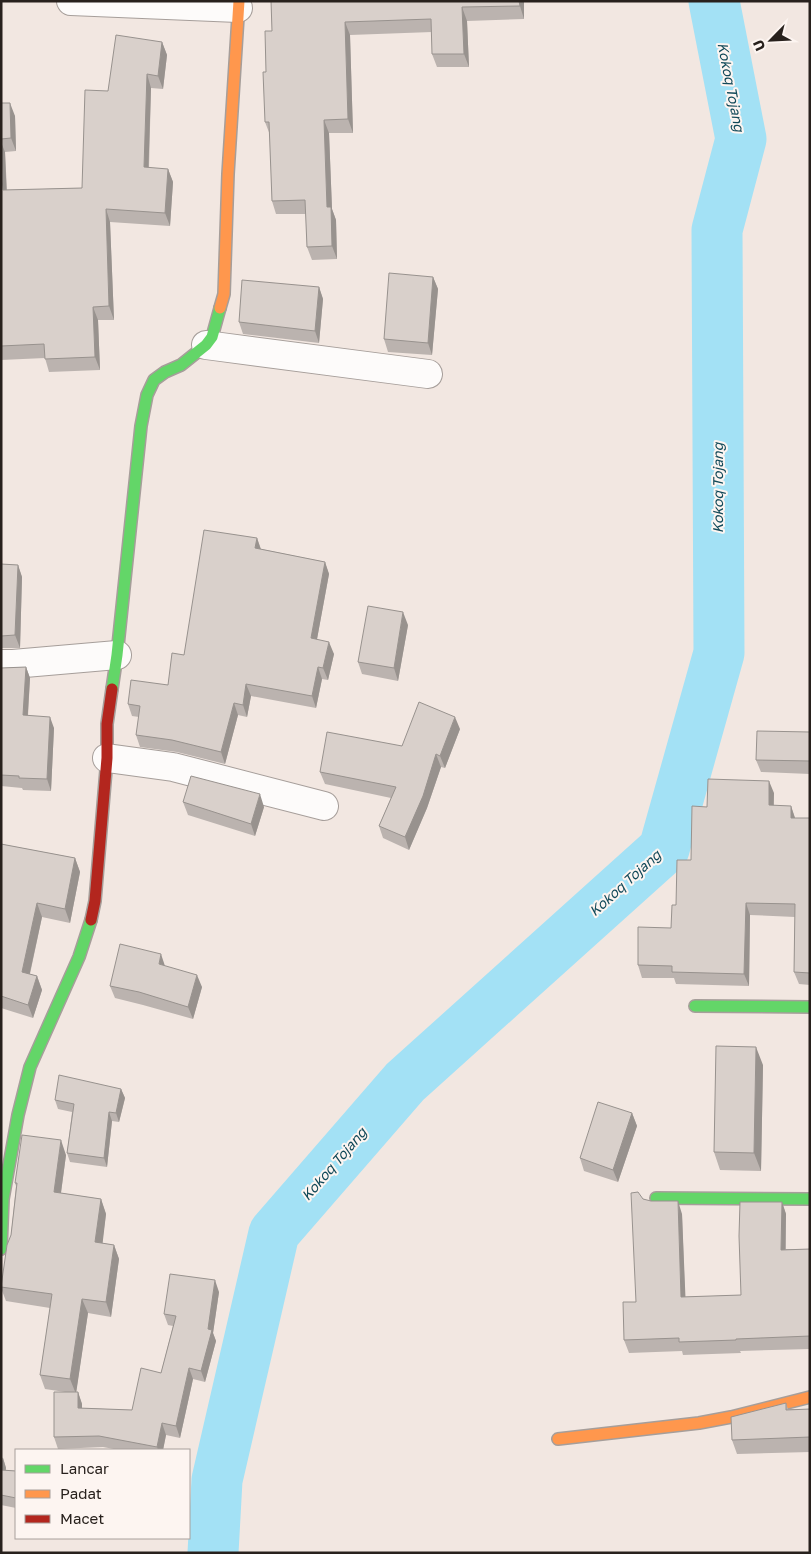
<svg xmlns="http://www.w3.org/2000/svg" width="811" height="1554" font-family="'Golos Text',sans-serif">
	<style>
		.lines { fill: none; stroke-linecap: round; stroke-linejoin: round }
		.river { stroke: #a3e1f5; stroke-width: 51 }
		.street-casing { stroke: #a69e9a; stroke-width: 30 }
		.fast-casing { stroke: #a69e9a; stroke-width: 14 }
		.slow-casing { stroke: #a69e9a; stroke-width: 14 }
		.jam-casing { stroke: #a69e9a; stroke-width: 14 }
		.street { stroke: #fdfbfa; stroke-width: 28 }
		.fast { stroke: #63d668; stroke-width: 11 }
		.slow { stroke: #ff974d; stroke-width: 11 }
		.jam { stroke: #b3261e; stroke-width: 11 }
		.wall { fill: #bbb3af }
		.shaded-wall { fill: #98928e }
		.building { fill: #d9d0cb; stroke: #98928e }
		.labels { text-anchor: middle; stroke-width: 4; stroke-linejoin: round; paint-order: stroke }
		.water-label { font-size: 14px; font-style: italic; fill: #114959; stroke: #fdf5f1 }
	</style>
	<rect width="100%" height="100%" fill="#f2e7e1"/>
	<g class="lines">
		<path class="river" d="M213 1553 217 1480 274 1233 405 1082 664 849 719 653 717 230 741 139 714 1"/>
		<g class="street-casing">
			<path id="street" d="M71 1 238 8
				M206 345 428 374
				M1 664H13L117 655
				M107 758 173 767 324 806"/>
		</g>
		<g class="fast-casing">
			<path id="fast" d="M112 689 117 655 141 426 147 395 154 380 165 372 181 365 206 345 212 337 220 308
				M695 1006 810 1007
				M656 1198 810 1199
				M1 1249 3 1199 18 1115 30 1067 79 957 91 920"/>
		</g>
		<g class="slow-casing">
			<path id="slow" d="M220 308 224 294 228 174 239 1
				M558 1439 699 1423 731 1417 810 1397"/>
		</g>
		<g class="jam-casing">
			<path id="jam" d="M91 920 95 901 107 758V724L112 689"/>
		</g>
		<use href="#street" class="street"/>
		<use href="#fast" class="fast"/>
		<use href="#slow" class="slow"/>
		<use href="#jam" class="jam"/>
	</g>
	<path class="wall" d="M271 1H524V19L467 21 469 67H437L432 54V32L350 35 353 133H329L332 209 336 220 337 259 312 260 307 247 306 214H276L272 201 270 135 265 122 266 72 272 31Z
		M162 42 167 55 163 89 151 88 149 168 168 169 173 182 170 226 110 222 114 320H98L100 370 49 372 45 358 1 360V103L15 116 16 151 5 152 7 190 82 188 108 91Z
		M433 277 438 289 432 355 388 352 384 339Z
		M319 287 323 299 319 343 243 334 239 322Z
		M257 538 261 549 325 562 329 574 317 639 334 654 328 680 322 679 316 708 251 696 247 717 238 715 225 764 177 752 140 747 136 735 139 717 132 716 128 704 168 685 184 655Z
		M1 564 18 565 22 577 20 648H1Z
		M408 625 398 681 362 674 358 662Z
		M26 667 30 678 28 716 54 728 51 791 23 790 22 788 1 786V668Z
		M460 729 445 768 441 767 427 808 409 850 383 838 379 826 391 798 325 784 320 772 402 746Z
		M810 732V774L761 772 756 760Z
		M774 793V806H791L795 818H810V985L799 984 794 972 795 917 750 915 749 986 676 984 674 978H642L638 965 671 928 676 905 691 860 707 807Z
		M183 802 264 807 255 836 188 815Z
		M1 844 75 858 80 872 70 923 42 917 30 974 37 976 42 990 33 1018 1 1008Z
		M165 966 202 987 193 1019 143 1005 115 998 110 986Z
		M763 1065 761 1171 720 1170 714 1152Z
		M121 1089 125 1098 119 1122 112 1121 107 1167 70 1162 67 1153 72 1112 58 1109 55 1100Z
		M632 1113 637 1126 618 1182 584 1171 580 1158Z
		M66 1155 61 1193 101 1199 106 1214 102 1243 114 1245 119 1259 111 1317 88 1313 76 1392H78L82 1404V1408L132 1410 161 1373 173 1326 168 1325 164 1314 219 1292 213 1333 216 1341 205 1382 193 1379 180 1438 166 1435 163 1450H119L103 1447 58 1449 54 1437 65 1392 45 1389 40 1375 50 1308 6 1301 1 1288V1284L11 1235 16 1186 15 1183Z
		M643 1199 682 1214 685 1297 741 1295 782 1202 786 1214V1249H810V1349L740 1351 741 1353 683 1355 682 1351 629 1353 624 1340 636 1302Z
		M786 1403 788 1409H810V1452L737 1454 732 1440Z
		M1 1457 3 1458 6 1468V1470L16 1471V1508L1 1505Z"/>
	<path class="shaded-wall" d="M519 1H524V19L520 6Z
		M462 7 467 21 469 67 464 54Z
		M345 22 350 35 353 133 348 119Z
		M162 42 167 55 163 89 158 76Z
		M147 74 151 88 148 181 144 167Z
		M10 103 15 116 16 151 11 138Z
		M324 120 329 133 332 209 336 220 337 259 332 246 327 207Z
		M1 142 5 152 7 203 3 190Z
		M168 169 173 182 170 226 165 213Z
		M106 209 110 222 114 320 109 306Z
		M433 277 438 289 432 355 428 343Z
		M319 287 323 299 319 343 315 331Z
		M93 307 98 320 100 370 95 357Z
		M257 538 261 550 255 548Z
		M325 562 329 574 315 650 311 638Z
		M18 565 22 577 20 648 15 635Z
		M403 612 408 625 398 681 394 668Z
		M329 642 334 654 328 680 323 668Z
		M26 667 30 678 27 727 23 715Z
		M318 667 322 679 316 708 312 696Z
		M246 684 251 696 247 717 243 705Z
		M234 703 238 715 225 764 221 752Z
		M50 717 54 728 51 791 47 779Z
		M455 717 460 729 445 768 440 756Z
		M436 754 441 767 427 808 409 850 405 837Z
		M769 781 774 793 773 818 769 805Z
		M260 794 264 807 255 836 251 824Z
		M791 806 795 818H791Z
		M75 858 80 872 70 923 65 909Z
		M37 903 42 917 27 986 22 972Z
		M746 903 750 915 749 986 744 974Z
		M161 954 165 966 159 964Z
		M197 975 202 987 193 1019 188 1007Z
		M37 976 42 990 33 1018 28 1005Z
		M756 1047 763 1065 761 1171 754 1153Z
		M121 1089 125 1098 119 1122 116 1113Z
		M109 1112 112 1121 107 1167 104 1158Z
		M632 1113 637 1126 618 1182 613 1170Z
		M61 1140 66 1155 59 1207 54 1192Z
		M101 1199 106 1214 101 1257 95 1242Z
		M678 1201 682 1214 686 1310 681 1297Z
		M782 1202 786 1214 785 1262 781 1250Z
		M114 1245 119 1259 111 1317 106 1302Z
		M215 1280 219 1292 213 1333 216 1341 205 1382 201 1371Z
		M82 1299 88 1313 76 1394 70 1379Z
		M189 1368 193 1379 180 1438 176 1426Z
		M78 1392 82 1404V1420L78 1408Z
		M162 1423 166 1435 163 1450H158L157 1447Z
		M3 1458 6 1468 4 1480 1 1472V1465Z"/>
	<path class="building" d="M271 1H519L520 6 462 7 464 54H432L431 19 345 22 348 119 324 120 327 207H331L332 246 307 247 305 200 272 201 269 122H265L263 72H266L265 31H272Z
		M116 35 162 42 158 76 147 74 144 167 168 169 165 213 106 209 109 306 93 307 95 357 45 359 44 344 1 346V166L3 190 82 188 85 90 108 91Z
		M1 103H10L11 138 1 139Z
		M389 273 433 277 428 343 384 339Z
		M242 280 319 287 315 331 239 322Z
		M204 530 257 538 255 548 325 562 311 638 329 642 323 668 318 667 312 696 246 684 243 705 234 703 221 752 172 740 136 735 140 706 128 704 131 680 168 685 172 653 184 655Z
		M1 564 18 565 15 635 1 636Z
		M368 606 403 612 394 668 358 662Z
		M26 667 23 715 50 717 47 779 19 778V776L1 775V668Z
		M419 702 455 717 440 756 436 754 423 796 405 837 379 826 396 787 320 772 327 732 402 746Z
		M757 731 810 732V761L756 760Z
		M191 776 260 794 251 824 183 802Z
		M708 779 769 781V805L791 806V818H810V973L794 972 795 904 746 903 744 974 672 972V966L638 965V927L671 928 672 905H676L677 860H691L692 806 707 807Z
		M1 844 75 858 65 909 37 903 22 972 37 976 28 1005 1 996Z
		M120 944 161 954 159 964 197 975 188 1007 139 992 110 986Z
		M716 1046 756 1047 754 1153 714 1152Z
		M59 1075 121 1089 116 1113 109 1112 104 1158 67 1153 74 1104 55 1100Z
		M598 1102 632 1113 613 1170 580 1158Z
		M22 1135 61 1140 54 1192 101 1199 95 1242 114 1245 106 1302 82 1299 70 1379 40 1375 52 1294 1 1287 7 1245 11 1235 17 1183H15Z
		M638 1192 643 1199 651 1201H678L681 1297 741 1295 739 1236 740 1202H782L781 1250 810 1249V1336L736 1339V1340L679 1342V1338L624 1340 623 1302H636L631 1193Z
		M170 1274 215 1280 208 1329 212 1330 201 1371 189 1368 176 1426 162 1423 157 1447 99 1436 54 1437V1392H78V1408L132 1410 141 1368 161 1373 176 1316 164 1314Z
		M786 1403V1410L810 1409V1437L732 1440 731 1417Z
		M1 1470 16 1471V1498L1 1495Z"/>
	<g class="labels">
		<g class="water-label">
			<text transform="translate(731 87) rotate(79)" y="5">Kokoq Tojang</text>
			<text transform="translate(718 488) rotate(-90)" y="5">Kokoq Tojang</text>
			<text transform="translate(625 883) rotate(-42)" y="5">Kokoq Tojang</text>
			<text transform="translate(334 1164) rotate(-49)" y="5">Kokoq Tojang</text>
		</g>
	</g>
	<rect width="811" height="1554" fill="none" stroke="#28211d" stroke-width="5"/>
	<rect x="15" y="1449" width="175" height="90" fill="#fdf5f1" stroke="#a8a09c"/>
	<rect x="25" y="1465" width="25" height="8" fill="#63d668" stroke="#a8a09c"/>
	<text x="60" y="1474" font-size="15" fill="#28211d">Lancar</text>
	<rect x="25" y="1490" width="25" height="8" fill="#ff974d" stroke="#a8a09c"/>
	<text x="60" y="1499" font-size="15" fill="#28211d">Padat</text>
	<rect x="25" y="1515" width="25" height="8" fill="#b3261e" stroke="#a8a09c"/>
	<text x="60" y="1524" font-size="15" fill="#28211d">Macet</text>
	<g transform="translate(771 40) rotate(246)" stroke="#fdf5f1" stroke-width="4" paint-order="stroke">
	<path d="M0-4L9 19L0 12L-9 19Z" fill="#28211d"/>
	<text y="-8" font-size="14" font-weight="bold" text-anchor="middle" fill="#28211d">U</text>
	</g>
</svg>
